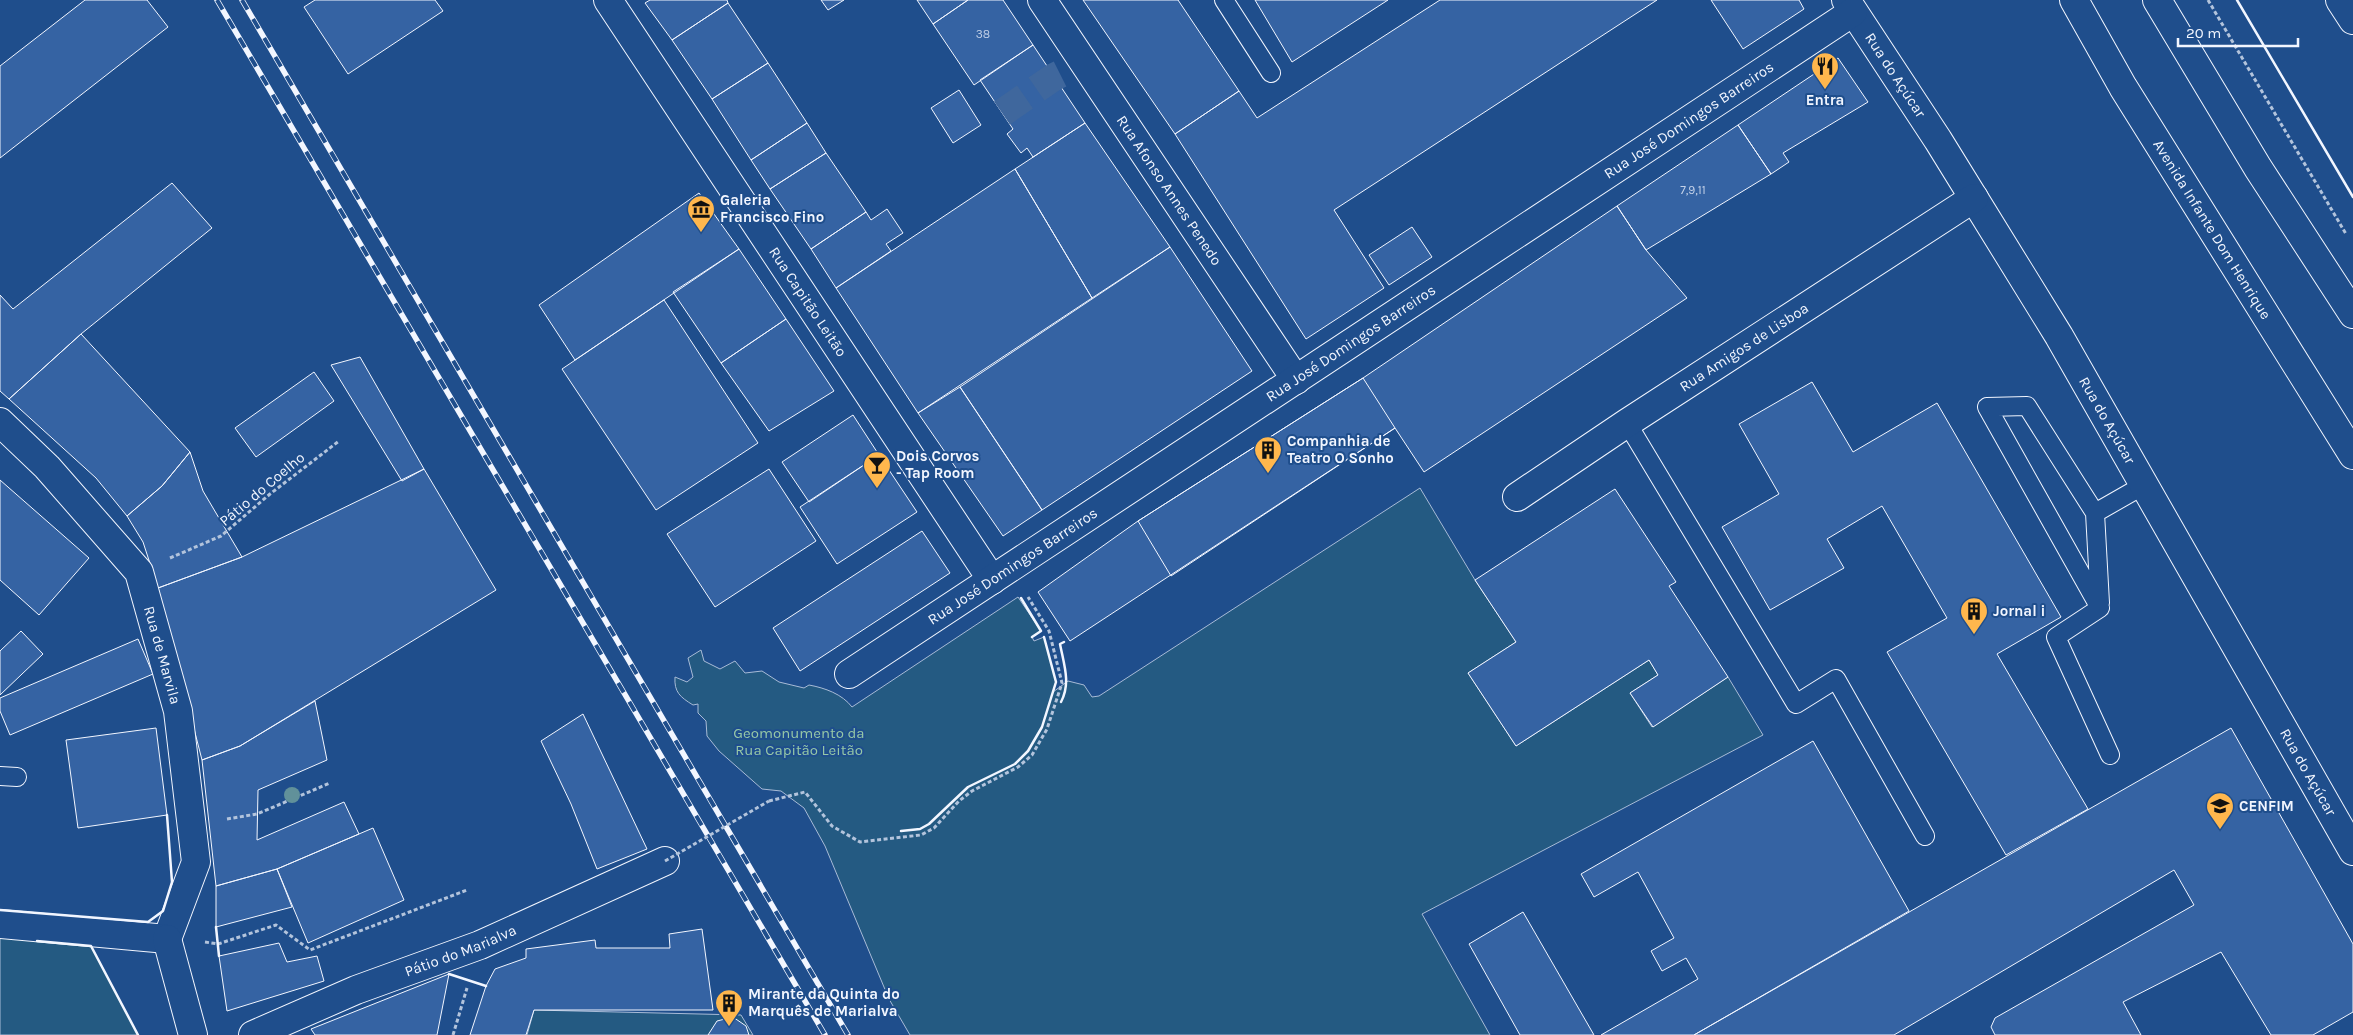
<svg xmlns="http://www.w3.org/2000/svg" width="2353" height="1035" font-family="Karla,sans-serif">
	<style>
		.green { fill: #245a82; stroke: #a8bbd7 }
		.building { fill: #3563a3; stroke: #f2f6ff }
		.lines { fill: none; stroke-linecap: round; stroke-linejoin: round }
		.pedestrian-tunnel { stroke: #3f679d; stroke-width: 28; stroke-dasharray: 28 14; stroke-linecap: butt }
		.service-casing { stroke: #f2f6ff; stroke-width: 20 }
		.minor-casing { stroke: #f2f6ff; stroke-width: 30 }
		.primary-casing { stroke: #f2f6ff; stroke-width: 30 }
		.path { stroke: #b3c4dc; stroke-width: 3; stroke-dasharray: 4 2.5; stroke-linecap: butt }
		.service { stroke: #1f4e8c; stroke-width: 18 }
		.minor { stroke: #1f4e8c; stroke-width: 28 }
		.primary { stroke: #1f4e8c; stroke-width: 28 }
		.rail-casing { stroke: #f2f6ff; stroke-width: 5.5 }
		.rail { stroke: #1f4e8c; stroke-width: 4; stroke-dasharray: 11; stroke-linecap: butt }
		.path-bridge { stroke: #b3c4dc; stroke-width: 3; stroke-dasharray: 4 2.5; stroke-linecap: butt }
		.wall { stroke: #f2f6ff; stroke-width: 2.5 }
		.tree { fill: #61919a }
		.labels { text-anchor: middle; stroke-width: 4; stroke-linejoin: round; paint-order: stroke }
		.number-label { font-size: 12px; fill: #c3d1e8 }
		.street-label { font-size: 15px; fill: #f2f6ff; stroke: #1f4e8c }
		.poi-label { font-size: 15px; font-weight: bold; fill: #f2f6ff; stroke: #1f4e8c; text-anchor: start }
		.park-label { font-size: 15px; fill: #97c8a6; stroke: #1f4e8c }
	</style>
	<rect width="100%" height="100%" fill="#1f4e8c"/>
	<path class="green" d="M1420 488 1475 580 1516 642 1468 673 1516 746 1649 660 1658 675 1630 693 1652 727 1728 677 1763 735 1422 914 1490 1035H910L889 999 825 846 804 808 781 791 762 789 719 751 707 736 706 721 698 713V704L693 705C680 697 674 692 675 677L687 682 693 677 688 658 701 650 704 661 720 669 735 661 745 673 762 671 779 682 804 688 809 685C825 688 842 694 852 707L1018 597 1041 631 1032 637 1034 641 1044 637 1056 682 1053 692 1068 681 1084 685 1092 697 1099 696Z
		M0 937 91 946 138 1035H0Z
		M534 1010 741 1015 753 1035H527Z"/>
	<path class="building" d="M85 0H147L168 27 0 158V66Z
		M315 0H435L443 11 348 74 304 7Z
		M650 0H727L728 3 672 40 645 3Z
		M821 0H844L828 10Z
		M917 0H968L933 24Z
		M968 0H1003L1033 45 974 85 933 24Z
		M1083 0H1178L1239 91 1175 134Z
		M1255 0H1388L1292 62Z
		M1440 0H1657L1334 210 1384 288 1306 339 1175 134 1239 91 1257 118Z
		M1711 0H1799L1804 9 1743 49Z
		M728 3 768 63 712 99 672 40Z
		M1033 45 1085 123 1033 157 1027 148 1021 153 1007 134 1013 129 980 80Z
		M1838 58 1868 102 1783 153 1789 162 1771 174 1738 125Z
		M768 63 807 123 751 160 712 99Z
		M959 90 981 125 953 143 931 108Z
		M807 123 826 153 770 189 751 160Z
		M1085 123 1170 247 1092 298 1015 169Z
		M1738 125 1771 174 1646 250 1617 206Z
		M826 153 866 212 811 249 770 189Z
		M1015 169 1092 298 918 413 836 288Z
		M172 183 212 228 81 334 9 399 0 391V295L13 309Z
		M699 193 739 249 575 360 539 305Z
		M1617 206 1646 250 1687 298 1424 472 1395 428 1070 641 1038 592 1138 521 1363 378Z
		M887 209 903 233 886 244 891 251 836 288 811 249 866 212 871 220Z
		M1412 227 1432 257 1389 285 1369 255Z
		M1170 247 1252 371 1042 510 960 387Z
		M739 249 786 319 721 363 673 292Z
		M664 300 758 443 656 510 562 369Z
		M786 319 834 391 769 431 721 363Z
		M81 334 190 452 162 486 127 516 96 478 9 399Z
		M360 357 424 469 402 481 331 365Z
		M314 372 334 401 256 457 235 428Z
		M1363 378 1395 428 1171 576 1138 521Z
		M1812 382 1853 452 1937 403 2061 617 1997 654 2088 809 2006 855 1887 652 1947 618 1882 506 1827 539 1844 568 1770 610 1722 527 1779 494 1739 424Z
		M960 387 1042 510 1003 536 918 413Z
		M853 415 879 455 809 502 782 462Z
		M190 452 203 491 242 557 158 588 143 542 127 516 162 486Z
		M879 455 917 512 837 564 800 507Z
		M424 469 496 590 240 746 202 760 158 588 242 557Z
		M769 469 816 541 715 607 667 534Z
		M0 480 89 558 39 615 0 580Z
		M1615 489 1676 582 1669 586 1728 677 1653 727 1630 693 1658 675 1649 660 1516 746 1468 673 1516 642 1475 580Z
		M922 531 950 573 800 671 773 628Z
		M21 631 43 654 0 695V651Z
		M138 639 153 674 10 735 0 711V698Z
		M315 701 327 760 258 790 257 840 344 802 359 834 277 869 216 886 202 760 240 746Z
		M583 714 647 849 597 869 571 804 541 741Z
		M156 728 167 815 78 828 66 740Z
		M2231 728 2353 944V1012L2313 1035H2271L2221 952 2123 1002 2141 1035H1995L1991 1027 1995 1018 2194 905 2174 870 1894 1035H1694Z
		M1813 741 1909 911 1694 1035H1601L1698 979 1686 958 1662 971 1651 951 1674 938 1638 872 1594 897 1581 874Z
		M373 828 404 900 308 943 277 869Z
		M277 869 292 907 216 927V886Z
		M1523 912 1594 1035H1520L1469 944Z
		M702 929 713 1010H534L526 1035H470L486 986 495 969 526 958V949L595 940 596 948H670L669 934Z
		M279 943 287 962 317 956 324 981 227 1011 219 956Z
		M449 974 437 1035H315L311 1029Z
		M733 1017 746 1026 749 1035H708L717 1021Z"/>
	<g class="lines">
		<path class="pedestrian-tunnel" d="M1002 113 1054 77 1084 62"/>
		<g class="service-casing">
			<path id="service" d="M1224 0 1271 73
				M1627 423 1796 704 1836 679 1925 836
				M2095 513 2100 603
				M2110 755 2056 637 2100 608 1987 407 2027 406 2095 513 2144 485
				M0 776 17 777"/>
		</g>
		<g class="minor-casing">
			<g id="minor">
				<path id="s1" d="M608 0 992 580"/>
				<path id="s2" d="M1042 0 1296 380"/>
				<path id="s3" d="M1846 0 1938 140 2059 336 2353 851"/>
				<path d="M2340 0 2353 20"/>
				<path id="s4" d="M0 422 47 467 139 572 178 711 196 862 167 939"/>
				<path id="s5" d="M1517 497 1627 423 1974 198"/>
				<path id="s6" d="M849 674 1853 12"/>
				<path d="M0 924 167 939"/>
				<path d="M167 939 193 1035"/>
				<path id="s7" d="M253 1035 356 990 480 945 665 861"/>
			</g>
		</g>
		<g class="primary-casing">
			<g id="primary">
				<path id="s8" d="M2074 0 2123 87 2353 455"/>
				<path d="M2157 0 2258 168 2353 314"/>
			</g>
		</g>
		<path class="path" d="M2208 0 2346 234
			M170 558 221 536 270 494 339 441
			M769 801 805 792 832 826 860 842 921 835 934 828 959 801 972 791 1018 767 1032 755 1047 729 1062 683 1049 631 1028 597
			M227 819 257 814 330 783
			M205 942 218 944 276 925 310 950 467 890
			M453 1035 467 988"/>
		<use href="#service" class="service"/>
		<use href="#minor" class="minor"/>
		<use href="#primary" class="primary"/>
		<g class="rail-casing">
			<path id="rail" d="M217 0 825 1035
				M242 0 848 1035"/>
		</g>
		<use href="#rail" class="rail"/>
		<path class="path-bridge" d="M665 861 769 801"/>
		<path class="wall" d="M2237 0 2353 197
			M1021 598 1041 631 1032 637
			M1061 702C1071 683 1064 665 1060 644L1064 642
			M901 831 920 829 929 824 968 787 1015 764 1028 751 1042 727 1056 682 1044 637
			M0 910 148 922 163 911 172 882 167 815
			M216 927 219 956
			M37 941 91 946 138 1035
			M449 974 486 986"/>
	</g>
	<circle class="tree" cx="292" cy="795" r="8"/>
	<defs>
		<g id="restaurant-pin" transform="scale(1.4375)"><path d="M0 17L-7.5 6A9.5 9.5 0 1 1 7.5 6Z" fill="#ffb74d" stroke="#1f4e8c"/><path d="M-5-6h1v4h1v-4h1v4h1v-4h1v5L-1.5 .5V6h-2V.5L-5-1ZM5-6V6H3V1.5H1.5Q1.5-4 5-6Z" fill="#111"/></g>
		<g id="museum-pin" transform="scale(1.4375)"><path d="M0 17L-7.5 6A9.5 9.5 0 1 1 7.5 6Z" fill="#ffb74d" stroke="#1f4e8c"/><path d="M0-6L6-3V-2H-6V-3ZM-5-1h2V3h-2ZM-1-1h2V3h-2ZM3-1h2V3H3ZM-6 4H6V6H-6Z" fill="#111"/></g>
		<g id="building-pin" transform="scale(1.4375)"><path d="M0 17L-7.5 6A9.5 9.5 0 1 1 7.5 6Z" fill="#ffb74d" stroke="#1f4e8c"/><path d="M-4-6H4V6H1V3H-1V6H-4ZM-2.5-4.3h1.7v1.8h-1.7ZM.8-4.3h1.7v1.8H.8ZM-2.5-1h1.7V.8h-1.7ZM.8-1h1.7V.8H.8Z" fill="#111"/></g>
		<g id="bar-pin" transform="scale(1.4375)"><path d="M0 17L-7.5 6A9.5 9.5 0 1 1 7.5 6Z" fill="#ffb74d" stroke="#1f4e8c"/><path d="M-6-5H6L.8 .8V4.5H3.5V6h-7V4.5H-.8V.8Z" fill="#111"/></g>
		<g id="school-pin" transform="scale(1.4375)"><path d="M0 17L-7.5 6A9.5 9.5 0 1 1 7.5 6Z" fill="#ffb74d" stroke="#1f4e8c"/><path d="M0-5L7-2L0 1L-7-2ZM-4 1L0 2.5L4 1V4Q0 6-4 4Z" fill="#111"/></g>
	</defs>
	<g fill-rule="evenodd">
		<use href="#restaurant-pin" x="1825" y="66"/>
		<use href="#museum-pin" x="701" y="209"/>
		<use href="#building-pin" x="1268" y="450"/>
		<use href="#bar-pin" x="877" y="465"/>
		<use href="#building-pin" x="1974" y="611"/>
		<use href="#school-pin" x="2220" y="806"/>
		<use href="#building-pin" x="729" y="1003"/>
	</g>
	<g class="labels">
		<g class="number-label">
			<text x="983" y="38">38</text>
			<text x="1693" y="194">7,9,11</text>
		</g>
		<g class="street-label">
			<text dy="5" stroke="none"><textPath href="#s3" startOffset="90">Rua do Açúcar</textPath></text>
			<text dy="5" stroke="none"><textPath href="#s6" startOffset="1006">Rua José Domingos Barreiros</textPath></text>
			<text dy="5" stroke="none"><textPath href="#s2" startOffset="229">Rua Afonso Annes Penedo</textPath></text>
			<text dy="5" stroke="none"><textPath href="#s8" startOffset="268">Avenida Infante Dom Henrique</textPath></text>
			<text dy="5" stroke="none"><textPath href="#s1" startOffset="362">Rua Capitão Leitão</textPath></text>
			<text dy="5" stroke="none"><textPath href="#s6" startOffset="601">Rua José Domingos Barreiros</textPath></text>
			<text dy="5" stroke="none"><textPath href="#s5" startOffset="272">Rua Amigos de Lisboa</textPath></text>
			<text dy="5" stroke="none"><textPath href="#s3" startOffset="495">Rua do Açúcar</textPath></text>
			<text transform="translate(262 489) rotate(-40)" y="5">Pátio do Coelho</text>
			<text dy="5" stroke="none"><textPath href="#s6" startOffset="196">Rua José Domingos Barreiros</textPath></text>
			<text dy="5" stroke="none"><textPath href="#s4" startOffset="291">Rua de Marvila</textPath></text>
			<text dy="5" stroke="none"><textPath href="#s3" startOffset="900">Rua do Açúcar</textPath></text>
			<text dy="5" stroke="none"><textPath href="#s7" startOffset="224">Pátio do Marialva</textPath></text>
		</g>
		<g class="poi-label">
			<text x="1825" y="105" text-anchor="middle">Entra</text>
			<text x="720" y="205">Galeria<tspan x="720" dy="17">Francisco Fino</tspan></text>
			<text x="1287" y="446">Companhia de<tspan x="1287" dy="17">Teatro O Sonho</tspan></text>
			<text x="896" y="461">Dois Corvos<tspan x="896" dy="17">- Tap Room</tspan></text>
			<text x="1993" y="616">Jornal i</text>
			<text x="2239" y="811">CENFIM</text>
			<text x="748" y="999">Mirante da Quinta do<tspan x="748" dy="17">Marquês de Marialva</tspan></text>
		</g>
		<g class="park-label">
			<text x="799" y="738">Geomonumento da<tspan x="799" dy="17">Rua Capitão Leitão</tspan></text>
		</g>
	</g>
	<path d="M2178 38v8h120v-8" fill="none" stroke="#f2f6ff" stroke-width="2.5"/>
	<text x="2186" y="38" font-size="15" fill="#f2f6ff" stroke="#1f4e8c" stroke-width="4" paint-order="stroke">20 m</text>
</svg>
